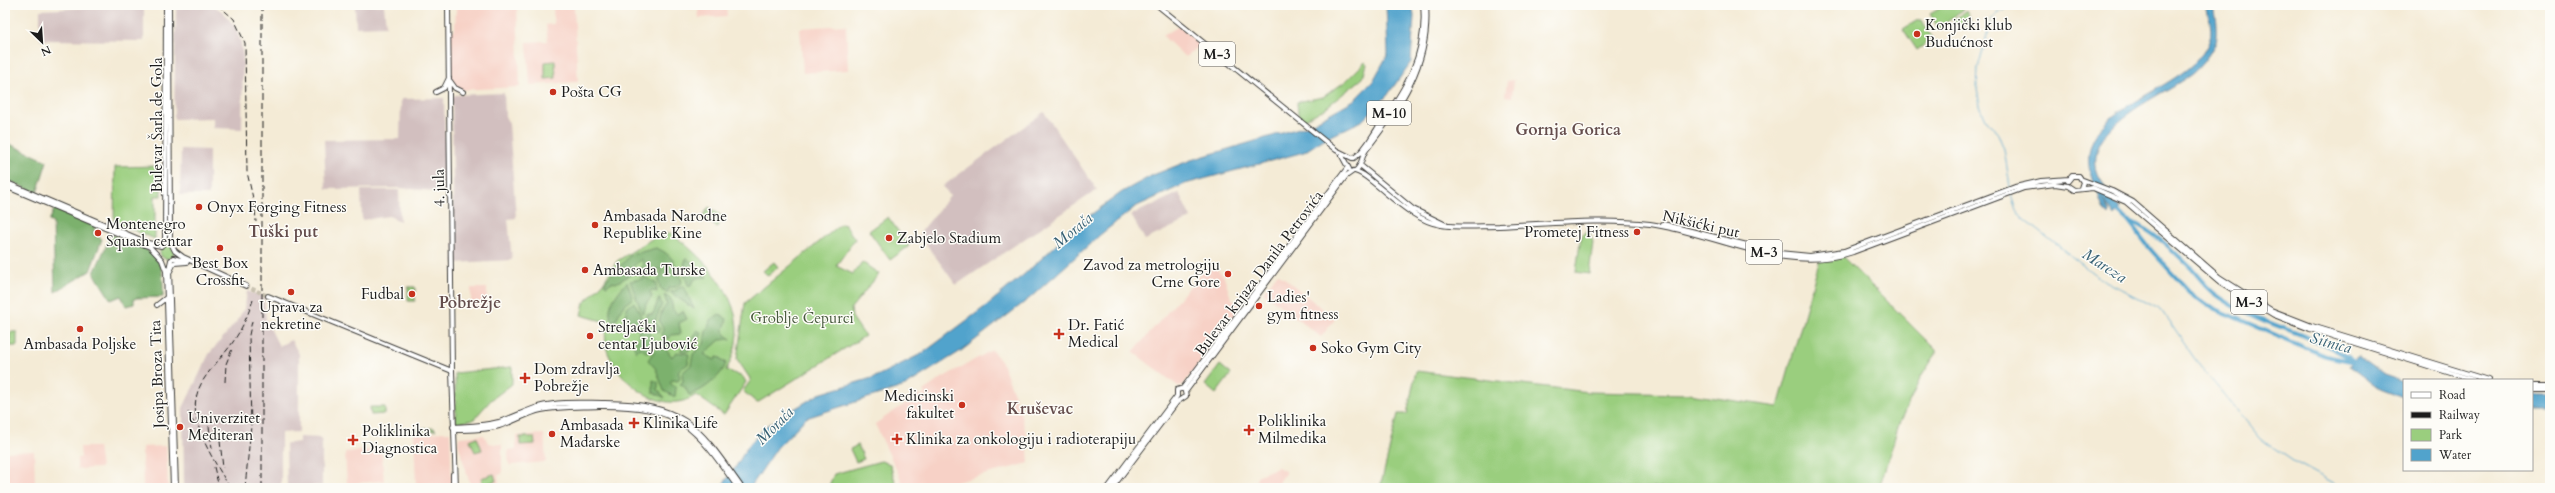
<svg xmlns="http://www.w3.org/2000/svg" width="2555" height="493" font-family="Cardo,serif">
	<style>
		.built { fill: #f7d1c6 }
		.industrial { fill: #d2bfbf }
		.green { fill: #9ace7e; stroke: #5b754d }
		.forest { fill: #7bb16d; stroke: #4c6644 }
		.water { fill: #51a3cc; stroke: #366074 }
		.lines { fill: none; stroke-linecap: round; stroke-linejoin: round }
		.stream { stroke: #51a3cc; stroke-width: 1 }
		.river { stroke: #51a3cc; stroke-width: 4 }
		.major-tunnel { stroke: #c9c2b1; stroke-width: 4; stroke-dasharray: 4 2; stroke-linecap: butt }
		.major-casing { stroke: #3c3b38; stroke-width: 6 }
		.major { stroke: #fff; stroke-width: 4 }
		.rail { stroke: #1c1c1c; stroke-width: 1; stroke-dasharray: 6 3; stroke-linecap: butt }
		.poi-dot { fill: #c8321e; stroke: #fdfcf7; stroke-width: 1.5 }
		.labels { text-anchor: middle; stroke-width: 3; stroke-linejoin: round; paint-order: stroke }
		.shield { fill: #fdfcf7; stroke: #605f5e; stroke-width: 1 }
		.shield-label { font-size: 14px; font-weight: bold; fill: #1c1c1c }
		.poi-label { font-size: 15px; fill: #1c1c1c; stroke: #fdfcf7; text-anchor: start }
		.street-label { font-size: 15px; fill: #1c1c1c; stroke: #fdfcf7 }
		.park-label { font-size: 15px; fill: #485a3e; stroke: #fdfcf7 }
		.neighbourhood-label { font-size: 16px; font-weight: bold; fill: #644d4c; stroke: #fdfcf7 }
		.water-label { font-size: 16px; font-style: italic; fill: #366074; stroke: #fdfcf7 }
	</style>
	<rect width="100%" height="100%" fill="#fdfcf7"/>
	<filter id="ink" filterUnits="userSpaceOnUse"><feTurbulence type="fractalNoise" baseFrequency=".025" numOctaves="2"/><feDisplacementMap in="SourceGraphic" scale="8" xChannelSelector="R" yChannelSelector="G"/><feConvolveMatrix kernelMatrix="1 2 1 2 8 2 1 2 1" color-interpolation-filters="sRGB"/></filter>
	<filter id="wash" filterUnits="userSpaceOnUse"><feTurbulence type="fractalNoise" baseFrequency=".012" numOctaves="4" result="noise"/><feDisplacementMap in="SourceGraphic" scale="16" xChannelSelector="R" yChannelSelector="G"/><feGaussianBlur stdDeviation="0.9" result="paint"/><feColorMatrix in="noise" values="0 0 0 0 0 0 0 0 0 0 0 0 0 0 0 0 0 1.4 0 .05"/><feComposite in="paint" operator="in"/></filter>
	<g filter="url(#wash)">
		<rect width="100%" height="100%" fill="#f4ebd6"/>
		<path class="built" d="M450 5H517L520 87 458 90 451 83 450 31 455 30 456 8H451Z
			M681 5H726L727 16 699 18 698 8 689 9 687 5Z
			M574 7 578 82 530 85 527 42 548 41 546 25 554 24 553 8Z
			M846 25 848 70 803 73 800 28Z
			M1179 26 1201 45 1185 57 1163 36Z
			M1514 80 1512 97 1505 96 1507 81Z
			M1211 262 1224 277 1231 298 1241 306 1183 385 1178 386 1133 352Z
			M1278 273 1335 319 1321 337 1263 292Z
			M471 288H487V307H471Z
			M992 350 1002 363 1016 399 1027 436 1029 463 934 488H905L875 424 920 394 922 396 925 394 923 391 942 378Z
			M450 432 452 488H416L414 433Z
			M544 434 546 462 509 465 508 450 516 449V436Z
			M484 435 488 443 502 445V474L498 475 499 485 488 488H471L458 443 459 437Z
			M166 446 168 487H143L142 447Z
			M80 447H98L101 468 77 469V458H81Z
			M381 449 384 481 347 484 345 452Z
			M34 451 35 488H5V452Z
			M1278 467 1286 472 1275 488H1257V476Z"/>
		<path class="industrial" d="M144 5V41L40 40V10Z
			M181 5H213L223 12 235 27 241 42 243 56 242 129 213 128V118L174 119 176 8Z
			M355 5H384L386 26 356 27Z
			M504 93 505 116 509 124 516 218 508 219 512 260 454 263 452 98 455 95Z
			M444 98 446 192 400 188 326 189 324 140 400 139 401 99Z
			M1044 112 1097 190 956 285 919 234 950 196 943 186Z
			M181 149 209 150V195H180Z
			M361 190H399L400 221 389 216 362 220Z
			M1179 193 1191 218 1145 240 1131 215Z
			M247 291 264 296 266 320 279 346 291 340 299 354V430L298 432 281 433V488H184L183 408 209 354 237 321 245 307Z
			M299 437 322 438V486H287L286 444 299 442Z"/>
		<path class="green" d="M1946 5H1962L1964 8 1939 29 1930 14Z
			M1966 10 1971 20 1961 27 1953 21Z
			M1918 20H1922L1932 39 1917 50 1903 29Z
			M555 61 556 78 545 79V62Z
			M1365 62 1367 64 1363 78 1324 109 1302 121 1298 114 1297 102 1323 97 1346 81Z
			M161 166V196H155V239L114 222 115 167Z
			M709 207 724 218 717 227 702 217Z
			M888 217 909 246 890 260 869 231Z
			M841 224 845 225 855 239 836 266 853 274 862 262 879 274 851 308 852 317 865 336 757 403 743 391 751 380 737 359 745 303Z
			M1586 231H1589L1593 242 1589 274 1576 272 1581 236Z
			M671 233C714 266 758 314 726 370L743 377 746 382 724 415 696 395C663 418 618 382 607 350 605 342 605 331 606 322L581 315 584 303 603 283 617 261 658 235Z
			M160 252a7 7 0 1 1 14 0a7 7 0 1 1-14 0Z
			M1841 255 1936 350V354L1921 377 1900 421 1879 488H1380L1398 414H1407L1416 371 1588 392 1688 394 1778 407 1820 259Z
			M774 262 778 267 768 276 763 271Z
			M408 287H415V301H408Z
			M10 332H17V346H10Z
			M1220 365 1231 374 1216 394 1205 385Z
			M512 367V384L491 400 473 420 456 423 455 373Z
			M370 407H385V414L371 415Z
			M434 428 436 430 389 432V430Z
			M477 437 482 450 475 452 470 440Z
			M520 437H534L535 444 520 445Z
			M858 445 864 459 856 462 850 449Z
			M881 461 890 464 897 488H828L834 474Z
			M494 474 496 481 483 485 481 478Z"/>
		<path class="forest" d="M5 142 47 161 37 193 5 179Z
			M55 208 96 224 93 234 102 239 90 271 55 292 53 223 49 221Z
			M111 235C119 235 127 239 134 243 164 257 163 267 163 297L137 298 134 299V304L126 306 121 296 111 300 94 273Z
			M656 248C673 254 677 266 682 282L676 287 669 288 668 293 660 288 658 280 661 277 660 269 648 270V275L643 277 639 276 643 263 641 259 631 269 634 273 616 283 612 282 606 286 604 284C611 272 622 266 630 255Z
			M687 258 707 277 696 278 690 286 688 285 683 271 686 269 684 264Z
			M647 278 656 283 657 292 652 290 650 292 652 297 646 304 644 313H642L630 281Z
			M627 282 633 298 623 306 616 320H612C604 308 619 291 627 282Z
			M682 286H684L694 309 671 293V291H674Z
			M664 295 671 299 673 310 677 314 683 311 687 319 679 323 681 334 672 335 668 339 662 335 663 329 659 321 662 311 667 304Z
			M659 298 662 304 655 322 660 329 658 333 647 321V314H653Z
			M634 302C642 314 644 330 655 341V345L648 353 640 348 636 352 633 344 638 339 639 331 631 320 626 324 624 322 627 308Z
			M719 314 727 319 724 329 725 335 731 339 720 340 704 354 715 360 717 357 721 358 723 362H726C724 375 702 392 689 395L685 387 680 384 683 382 682 373 691 365 693 354 704 344 706 331 711 320Z
			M697 330 702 333 696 347 685 352 680 350 693 339Z
			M658 343 665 347 672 357 676 352 689 354 688 364 678 371 680 377 678 381 672 380 670 383 676 388 675 397 664 391 656 369 648 360 658 346Z
			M653 380 658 382V389L665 398 653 392Z"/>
		<path class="water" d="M1386 5H1412L1414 16 1411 62 1387 96 1362 121 1324 139 1304 152 1185 184 1135 207 1100 235 1030 298 961 351 905 386 806 418 777 448 750 488H720L735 468 748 446 766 426 819 394 875 377 923 353 986 306 1028 271 1081 222 1122 192 1153 175 1191 160 1309 125 1354 100 1373 81 1388 54Z
			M2206 5H2213C2215 17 2219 35 2213 47 2209 56 2200 67 2193 73 2163 97 2071 129 2102 182 2108 193 2109 200 2120 208L2114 216 2102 198 2109 212 2108 215C2100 207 2100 197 2096 188 2057 106 2184 98 2208 44 2214 32 2209 17 2206 5Z
			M2357 356 2384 375 2404 382V398L2380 389 2350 366Z
			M2532 396H2550V410H2532Z"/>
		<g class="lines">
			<path class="stream" d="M2010 187 2004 149 1998 134 1986 119 1980 106 1977 89 1978 68 1991 20 1997 13 2012 5
				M2011 194 2016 210 2025 220 2098 277 2161 310 2199 365 2261 439 2293 461 2343 488"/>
			<path class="river" d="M2114 209 2128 220 2151 250 2189 292 2208 306 2325 356 2356 362
				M2128 220C2153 231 2172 249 2191 268 2198 276 2205 286 2214 293 2255 325 2311 332 2354 361"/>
		</g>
	</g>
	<g filter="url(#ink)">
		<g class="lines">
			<path class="major-tunnel" d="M246 286 268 296"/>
			<g class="major-casing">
				<path id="major" d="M169 5 170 241 175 251 183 257 246 286
					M448 5 452 371 456 488
					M1157 5 1336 150 1352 158
					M450 81 455 88 463 92
					M436 92 444 88 449 78
					M1342 156 1349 169
					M1354 158C1364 152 1371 138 1377 129 1405 90 1428 55 1423 5
					M1360 165 1413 209 1446 225
					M1355 171C1363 173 1369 179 1375 184 1394 199 1416 221 1441 225 1460 228 1480 226 1499 226 1549 224 1600 218 1650 224 1717 233 1785 275 1853 252L2024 188 2055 184 2068 186 2074 190 2093 188 2126 202 2220 282 2274 315 2310 329 2473 380
					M1355 171C1362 167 1361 157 1366 150 1400 106 1431 64 1426 5
					M2083 180 2112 191 2133 202 2219 277 2271 310 2312 326 2488 380
					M2068 181 2072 176H2079L2083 182 2081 188
					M5 182 148 243 161 246
					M5 186 150 247 162 260 166 271 173 488
					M1663 224 1747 245
					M163 244 165 239 166 5
					M1779 253 1810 256 1844 251 2015 187 2041 181 2069 179
					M173 258 184 261
					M171 260 169 269 176 488
					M170 271 174 263 187 262
					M268 296 452 371
					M157 305 166 298
					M2532 386H2550
					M1183 388 1348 167
					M2532 390H2550
					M1186 391 1346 176 1353 171
					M453 427C469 426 484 426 499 422 512 418 525 411 538 407 560 401 583 403 605 403 686 404 698 426 742 488
					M454 430C469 430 484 430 499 426 513 422 527 413 541 410 560 406 580 407 599 406 679 405 695 426 738 488
					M453 488V474
					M1108 488 1177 396V390L1184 388 1186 396 1177 402 1112 488"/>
			</g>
			<use href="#major" class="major"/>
			<path class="rail" d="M218 5 234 19 245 43 247 172 255 207 256 222
				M225 382 226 364 232 349
				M188 412 195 425
				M209 426 212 449
				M219 432 223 468
				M214 467 219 488
				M230 488C219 469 206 449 199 428 185 386 213 371 233 342 242 329 248 315 253 300
				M245 488 251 426 249 335 252 321
				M262 488V5"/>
		</g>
	</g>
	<g class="poi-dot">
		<circle cx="1917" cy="34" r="4"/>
		<circle cx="553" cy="92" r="4"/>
		<circle cx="199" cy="207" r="4"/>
		<circle cx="595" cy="225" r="4"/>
		<circle cx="1637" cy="232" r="4"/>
		<circle cx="98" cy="233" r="4"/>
		<circle cx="889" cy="238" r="4"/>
		<circle cx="220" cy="248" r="4"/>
		<circle cx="585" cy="270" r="4"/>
		<circle cx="1228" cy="274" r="4"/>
		<circle cx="291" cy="292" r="4"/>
		<circle cx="412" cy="294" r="4"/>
		<circle cx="1259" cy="306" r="4"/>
		<circle cx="80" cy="329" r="4"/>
		<path d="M1057 328h4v4h4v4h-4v4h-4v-4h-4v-4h4z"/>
		<circle cx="590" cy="336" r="4"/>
		<circle cx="1313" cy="348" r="4"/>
		<path d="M523 372h4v4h4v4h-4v4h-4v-4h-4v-4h4z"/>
		<circle cx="962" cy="405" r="4"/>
		<path d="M632 417h4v4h4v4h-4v4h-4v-4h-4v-4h4z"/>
		<circle cx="180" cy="427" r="4"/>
		<path d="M1247 424h4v4h4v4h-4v4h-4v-4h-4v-4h4z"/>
		<circle cx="552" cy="434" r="4"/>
		<path d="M895 433h4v4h4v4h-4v4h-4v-4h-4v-4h4z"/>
		<path d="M351 434h4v4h4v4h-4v4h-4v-4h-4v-4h4z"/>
	</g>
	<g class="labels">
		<g class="shield">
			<rect x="1199" y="42" width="36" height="24" rx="3"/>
			<rect x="1367" y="101" width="44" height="24" rx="3"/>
			<rect x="1746" y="240" width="36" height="24" rx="3"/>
			<rect x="2231" y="290" width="36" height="24" rx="3"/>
		</g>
		<g class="shield-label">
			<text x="1217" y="59">M-3</text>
			<text x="1389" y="118">M-10</text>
			<text x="1764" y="257">M-3</text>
			<text x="2249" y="307">M-3</text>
		</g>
		<g class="poi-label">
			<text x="1925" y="30">Konjički klub<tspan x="1925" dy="17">Budućnost</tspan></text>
			<text x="561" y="97">Pošta CG</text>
			<text x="207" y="212">Onyx Forging Fitness</text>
			<text x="603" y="221">Ambasada Narodne<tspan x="603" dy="17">Republike Kine</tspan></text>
			<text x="106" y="229">Montenegro<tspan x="106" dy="17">Squash centar</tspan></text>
			<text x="1629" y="237" text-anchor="end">Prometej Fitness</text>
			<text x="897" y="243">Zabjelo Stadium</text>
			<text x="220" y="268" text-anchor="middle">Best Box<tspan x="220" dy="17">Crossfit</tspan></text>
			<text x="1220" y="270" text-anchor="end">Zavod za metrologiju<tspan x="1220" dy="17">Crne Gore</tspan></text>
			<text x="593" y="275">Ambasada Turske</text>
			<text x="404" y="299" text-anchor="end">Fudbal</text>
			<text x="1267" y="302">Ladies'<tspan x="1267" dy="17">gym fitness</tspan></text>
			<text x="291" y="312" text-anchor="middle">Uprava za<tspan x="291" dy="17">nekretine</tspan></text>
			<text x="1068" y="330">Dr. Fatić<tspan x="1068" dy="17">Medical</tspan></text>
			<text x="598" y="332">Streljački<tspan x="598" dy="17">centar Ljubović</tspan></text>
			<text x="80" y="349" text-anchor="middle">Ambasada Poljske</text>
			<text x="1321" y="353">Soko Gym City</text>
			<text x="534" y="374">Dom zdravlja<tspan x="534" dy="17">Pobrežje</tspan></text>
			<text x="954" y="401" text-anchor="end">Medicinski<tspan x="954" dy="17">fakultet</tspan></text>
			<text x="188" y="423">Univerzitet<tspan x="188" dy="17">Mediteran</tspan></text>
			<text x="1258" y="426">Poliklinika<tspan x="1258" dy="17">Milmedika</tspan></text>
			<text x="643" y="428">Klinika Life</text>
			<text x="560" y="430">Ambasada<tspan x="560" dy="17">Mađarske</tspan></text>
			<text x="362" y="436">Poliklinika<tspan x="362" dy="17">Diagnostica</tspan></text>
			<text x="906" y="444">Klinika za onkologiju i radioterapiju</text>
		</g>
		<g class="street-label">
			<text transform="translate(157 125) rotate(-90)" y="5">Bulevar Šarla de Gola</text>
			<text transform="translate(439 188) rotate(-91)" y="5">4. jula</text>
			<text transform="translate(1701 224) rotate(13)" y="5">Nikšićki put</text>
			<text transform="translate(1259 273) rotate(-53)" y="5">Bulevar knjaza Danila Petrovića</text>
			<text transform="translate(157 374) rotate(-92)" y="5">Josipa Broza Tita</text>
		</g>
		<g class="park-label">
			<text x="802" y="323">Groblje Čepurci</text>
		</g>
		<g class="neighbourhood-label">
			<text x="1568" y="135">Gornja Gorica</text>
			<text x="283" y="237">Tuški put</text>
			<text x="470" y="308">Pobrežje</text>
			<text x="1040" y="414">Kruševac</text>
		</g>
		<g class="water-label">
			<text transform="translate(1072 230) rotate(-40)" y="6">Morača</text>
			<text transform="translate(2105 265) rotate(33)" y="6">Mareza</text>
			<text transform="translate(2331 342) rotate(15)" y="6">Sitnica</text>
			<text transform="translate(774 425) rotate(-45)" y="6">Morača</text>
		</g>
	</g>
	<rect width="2555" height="493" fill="none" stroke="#fdfcf7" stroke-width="20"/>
	<rect x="2403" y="379" width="130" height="92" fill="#fdfcf7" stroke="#a3a29f"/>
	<rect x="2411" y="392" width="20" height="6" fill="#ffffff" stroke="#a3a29f"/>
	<text x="2439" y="399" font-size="12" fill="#1c1c1c">Road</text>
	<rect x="2411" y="412" width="20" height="6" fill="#1c1c1c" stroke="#a3a29f"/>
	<text x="2439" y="419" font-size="12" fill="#1c1c1c">Railway</text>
	<rect x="2411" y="429" width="20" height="12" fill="#9ace7e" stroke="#a3a29f"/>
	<text x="2439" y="439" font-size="12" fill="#1c1c1c">Park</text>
	<rect x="2411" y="449" width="20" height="12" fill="#51a3cc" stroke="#a3a29f"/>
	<text x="2439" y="459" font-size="12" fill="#1c1c1c">Water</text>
	<g transform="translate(42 42) rotate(155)" stroke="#fdfcf7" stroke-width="3" paint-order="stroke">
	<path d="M0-3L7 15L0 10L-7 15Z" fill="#1c1c1c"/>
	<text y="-6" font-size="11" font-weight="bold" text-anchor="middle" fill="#1c1c1c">N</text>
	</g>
</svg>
